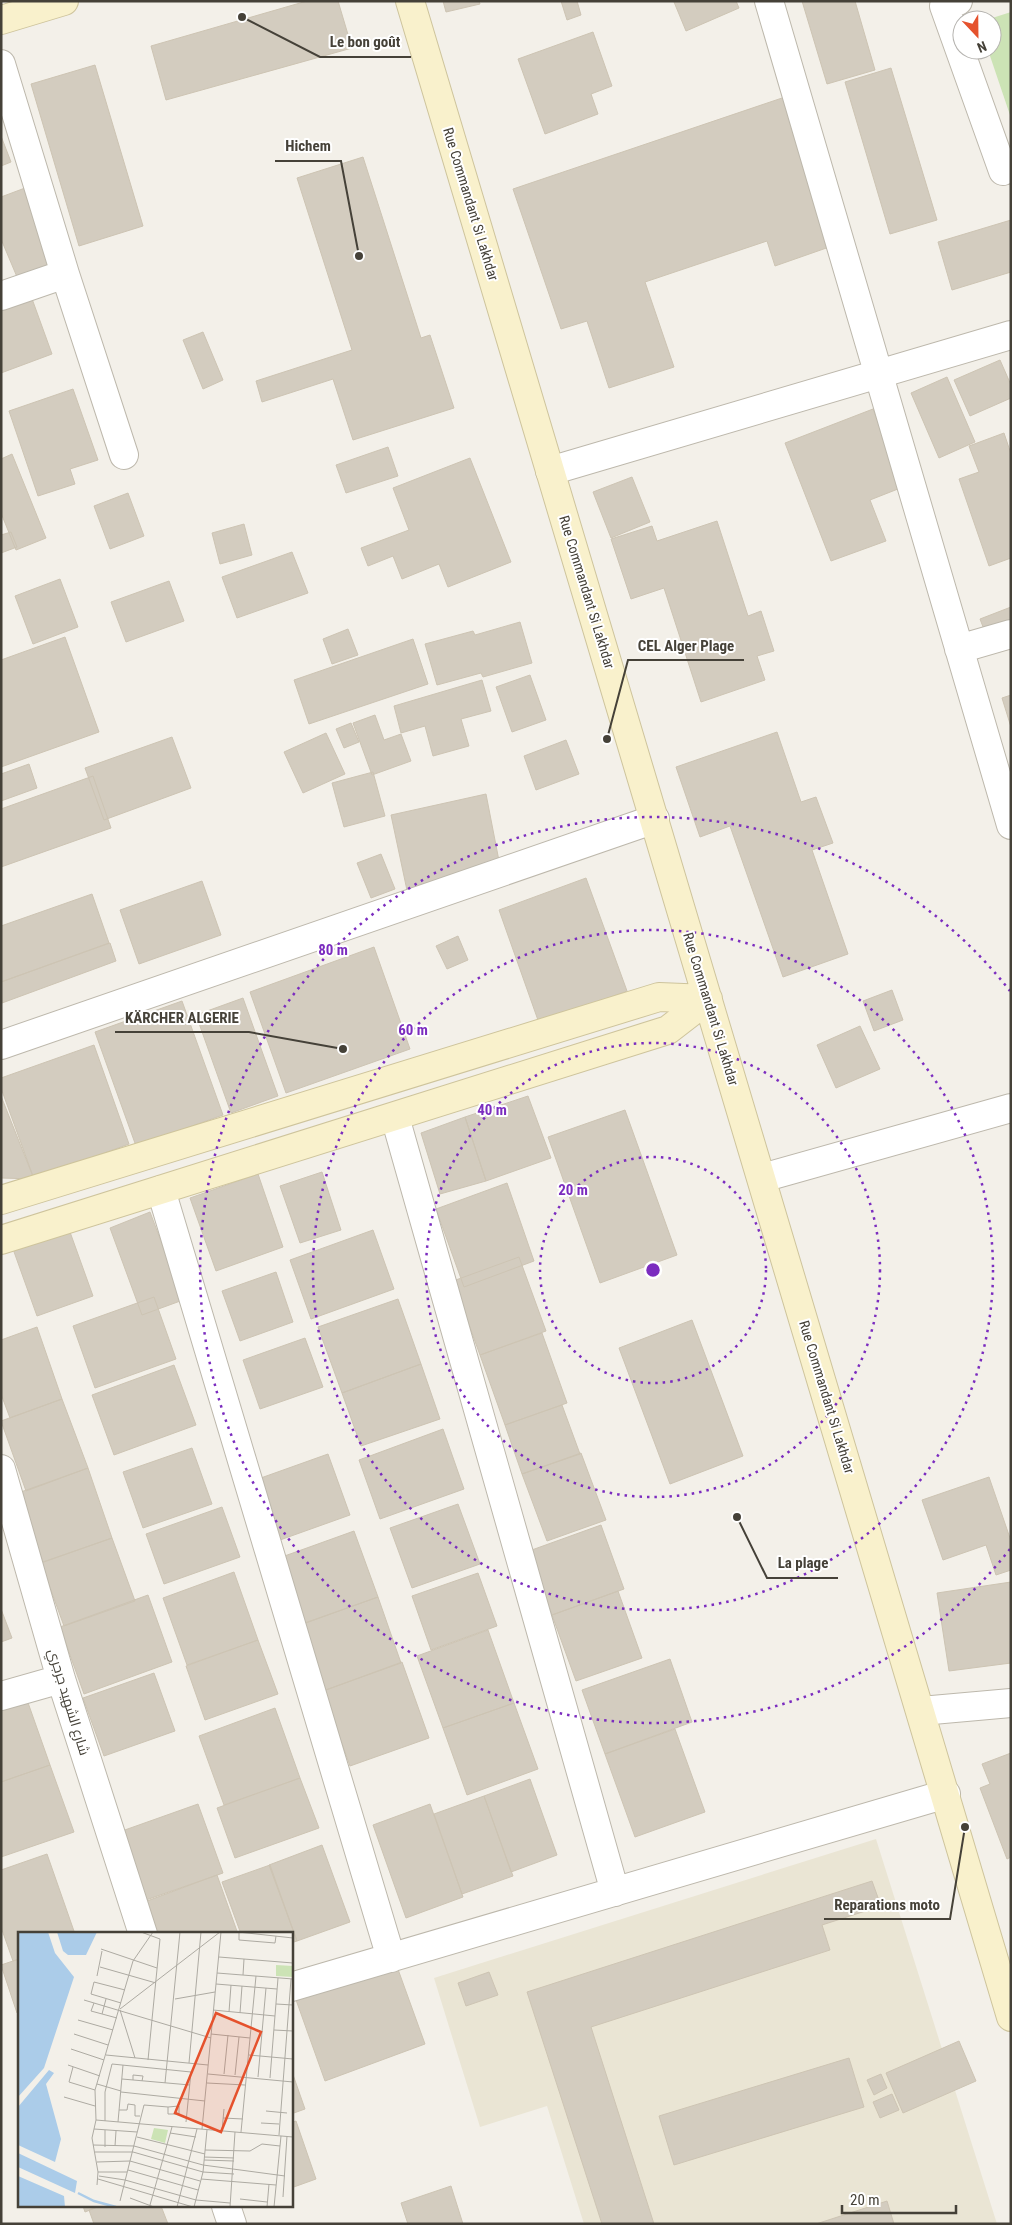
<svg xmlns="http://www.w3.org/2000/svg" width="1012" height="2225" font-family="'Roboto Condensed',Cairo,sans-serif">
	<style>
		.education { fill: #eae5d4 }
		.green { fill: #cce3b5 }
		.building { fill: #d3ccbf; stroke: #cdc4b3 }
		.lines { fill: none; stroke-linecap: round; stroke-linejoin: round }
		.street-casing { stroke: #bdb8ac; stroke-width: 30 }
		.secondary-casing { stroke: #cec49c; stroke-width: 30 }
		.street { stroke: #fff; stroke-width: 28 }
		.secondary { stroke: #f9f1cc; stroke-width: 28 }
		.ring { fill: none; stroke: #7b2cbf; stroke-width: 2.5; stroke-dasharray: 2.5 5 }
		.labels { text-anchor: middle; stroke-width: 4; stroke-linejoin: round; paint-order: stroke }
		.street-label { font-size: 14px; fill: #454138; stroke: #fff }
		.inset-river { fill: none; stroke: #abcce9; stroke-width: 2.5 }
		.inset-road { fill: none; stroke: #adaaa2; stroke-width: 1 }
		.view { fill: #e5522d; fill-opacity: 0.15; stroke: #e5522d; stroke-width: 2.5 }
		.inset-edge { fill: none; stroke: #454138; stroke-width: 2.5 }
		.centre { fill: #7b2cbf; stroke: #fff; stroke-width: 2.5 }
		.ring-label { font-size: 15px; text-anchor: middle; font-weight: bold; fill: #7b2cbf; stroke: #fff; stroke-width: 4; stroke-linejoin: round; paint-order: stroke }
		.leader { fill: none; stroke: #454138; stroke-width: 2 }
		.callout-dot { fill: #454138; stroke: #fff; stroke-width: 2 }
		.callout-label { font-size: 15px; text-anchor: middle; font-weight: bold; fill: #454138; stroke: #fff; stroke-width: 4; stroke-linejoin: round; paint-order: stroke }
	</style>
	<rect width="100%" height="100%" fill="#f3f0e9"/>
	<path class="education" d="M876 1839 997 2224H584L547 2106 480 2127 434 1978Z"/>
	<path class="green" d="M1011 12V118L988 50H992V20H986Z"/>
	<path class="building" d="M307 1H338L352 48 166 100 151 46Z
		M443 1H479L480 4 446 12Z
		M561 1H577L581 15 567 20Z
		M677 1H736L739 8 686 31 674 2Z
		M802 1H855L875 70 827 84Z
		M593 32 612 86 591 94 598 114 545 134 518 59Z
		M95 65 143 226 79 246 31 84Z
		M891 68 937 220 890 234 845 82Z
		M785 97 835 245 775 266 767 241 645 282 674 367 609 388 587 321 561 329 513 189Z
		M1 136 11 162 1 166Z
		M363 157 421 338 430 335 454 408 353 440 333 379 262 402 256 381 352 350 297 178Z
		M33 185 57 270 20 284 1 239V197Z
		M1011 220V272L952 290 938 242Z
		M31 296 52 354 1 373V307Z
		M203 332 223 380 203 389 183 340Z
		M1000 360 1011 385V398L970 416 954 380Z
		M947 377 975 442 939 458 911 393Z
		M73 389 98 460 70 469 75 484 38 496 9 411Z
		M873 409 903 487 870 500 886 541 831 561 785 443Z
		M1004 433 1011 454V558L989 566 959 479 979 472 969 446Z
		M388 447 398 476 346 493 336 465Z
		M12 454 46 538 16 550 1 513V459Z
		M470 458 511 562 448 587 439 564 402 579 393 556 368 566 361 548 409 530 393 488Z
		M632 477 650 522 611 538 593 492Z
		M128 493 144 536 110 549 94 506Z
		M717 521 748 616 761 611 774 651 757 656 765 680 701 702 664 588 631 599 611 539 652 526 657 541Z
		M244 524 252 555 220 564 212 533Z
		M11 532 17 547 1 553V535Z
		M292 552 308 593 237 618 222 577Z
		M60 579 78 627 33 644 15 596Z
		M169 581 184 621 126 642 111 602Z
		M1011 607V623L985 632 980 619Z
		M520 622 532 663 483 677 481 673 437 685 425 644 473 631 475 635Z
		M348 629 358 655 332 664 323 639Z
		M65 637 99 732 1 767V660Z
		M413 639 428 684 309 724 294 680Z
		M530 675 546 720 512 732 496 687Z
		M482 680 491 711 461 719 469 746 433 756 425 726 401 733 394 706Z
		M1011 695V727L1002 698Z
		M375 715 384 740 401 734 411 761 372 775 353 723Z
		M351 723 359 742 344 748 336 729Z
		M777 732 801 802 816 797 833 843 812 850 848 954 783 977 730 826 700 837 676 767Z
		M326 733 345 774 303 793 284 752Z
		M172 737 191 788 104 820 85 768Z
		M566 740 579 774 536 790 524 756Z
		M29 764 37 788 1 801V774Z
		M373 772 385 816 344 827 332 783Z
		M93 776 111 828 1 867V809Z
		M486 794 500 866 408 895 391 815Z
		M381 854 395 889 371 898 357 863Z
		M586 878 627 991 539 1023 499 910Z
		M202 881 221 935 139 964 120 910Z
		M92 894 109 943 1 982V926Z
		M458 936 468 960 447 969 436 946Z
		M110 943 116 961 2 1003 1 982Z
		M374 947 410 1049 286 1093 250 992Z
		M892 990 903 1020 874 1031 863 1001Z
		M243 998 278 1096 231 1113 196 1015Z
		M182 1001 223 1115 136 1146 95 1032Z
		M860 1026 880 1069 836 1088 817 1045Z
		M94 1045 129 1144 34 1179 1 1088V1078Z
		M1 1096 34 1179 1 1178Z
		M528 1096 551 1158 486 1181 465 1117Z
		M625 1110 677 1255 600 1283 548 1137Z
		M465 1117 486 1181 440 1194 421 1133Z
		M322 1172 341 1230 300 1243 280 1186Z
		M258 1174 283 1247 216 1271 190 1198Z
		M507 1183 534 1261 464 1287 436 1209Z
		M150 1212 183 1300 142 1315 110 1228Z
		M373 1230 394 1289 311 1319 290 1260Z
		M70 1232 93 1296 37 1316 13 1249Z
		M519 1257 546 1331 480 1355 453 1281Z
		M276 1272 293 1322 240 1341 222 1291Z
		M154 1297 176 1359 95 1388 73 1326Z
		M398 1299 421 1364 342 1393 318 1327Z
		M692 1320 743 1456 670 1484 619 1348Z
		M37 1327 62 1399 10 1418 1 1394V1340Z
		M542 1333 567 1403 505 1425 480 1355Z
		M305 1338 323 1387 260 1409 243 1360Z
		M421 1364 440 1419 361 1446 342 1393Z
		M174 1365 196 1425 114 1455 92 1395Z
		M62 1399 88 1468 26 1491 1 1421Z
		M562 1405 580 1454 522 1474 505 1425Z
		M443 1429 464 1489 380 1519 359 1460Z
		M192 1448 212 1504 143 1528 123 1472Z
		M581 1453 606 1520 547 1541 522 1474Z
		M328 1454 350 1515 280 1540 258 1479Z
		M88 1468 112 1538 43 1562 18 1493Z
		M989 1477 1011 1541V1570L996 1575 986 1545 943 1560 922 1500Z
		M458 1504 480 1564 412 1588 390 1528Z
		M222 1507 240 1557 164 1584 146 1534Z
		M601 1525 624 1589 552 1615 529 1551Z
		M354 1531 378 1597 303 1624 279 1558Z
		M112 1538 135 1601 64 1626 41 1563Z
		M234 1572 258 1640 187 1665 163 1598Z
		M478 1573 497 1626 431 1650 412 1596Z
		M1011 1582V1663L949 1671 937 1593Z
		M618 1591 642 1658 576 1681 552 1615Z
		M148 1595 172 1662 84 1694 60 1627Z
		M378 1597 401 1663 323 1691 299 1625Z
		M1 1609 12 1638 1 1642Z
		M488 1630 514 1703 443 1728 417 1656Z
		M258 1640 278 1694 205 1720 186 1666Z
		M670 1659 692 1722 605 1754 582 1690Z
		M402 1662 429 1738 350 1766 323 1691Z
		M154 1673 175 1731 104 1756 83 1698Z
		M26 1697 50 1765 1 1782V1706Z
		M514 1703 538 1769 467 1795 443 1728Z
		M275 1708 300 1778 224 1805 199 1736Z
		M675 1729 705 1812 635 1837 605 1754Z
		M1011 1753V1857L1007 1859 980 1788 990 1784 982 1764Z
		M50 1765 74 1832 1 1857V1782Z
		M300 1778 319 1828 235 1858 217 1808Z
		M530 1779 557 1855 511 1872 484 1796Z
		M484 1796 513 1876 462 1894 434 1814Z
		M198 1804 223 1873 146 1900 122 1831Z
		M430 1804 463 1897 406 1918 373 1825Z
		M322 1845 350 1922 297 1941 269 1865Z
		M47 1854 75 1934H19V1959L13 1961 1 1927V1870Z
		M270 1865 297 1941 291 1943V1934H241L222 1882Z
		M217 1875 238 1934H158L147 1901Z
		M872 1881 881 1906 822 1925 830 1950 591 2027 654 2224H602L527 1992Z
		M19 1959V2013H17L1 1965Z
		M395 1961 425 2044 325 2081 295 1997Z
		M489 1972 498 1995 466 2006 458 1983Z
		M959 2041 976 2081 903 2113 886 2073Z
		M849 2058 864 2107 674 2165 659 2116Z
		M291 2069 305 2109 291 2114Z
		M881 2074 887 2088 874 2095 867 2080Z
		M892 2094 899 2110 880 2118 873 2102Z
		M296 2121 316 2179 291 2188V2123Z
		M451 2186 463 2224H408L401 2203Z
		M887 2201 894 2224H816Z
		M83 2206H100L85 2212Z
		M99 2206H161L168 2224H94L89 2210Z"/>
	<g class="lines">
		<g class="street-casing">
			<path id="street" d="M769 1 1011 825
				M958 1 944 6 1003 171 1011 168
				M1 64 65 274 124 455
				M1 296 65 274
				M550 471 1011 335
				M959 649 1011 634
				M1 1045 655 819
				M395 1117 615 1892
				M762 1178 1011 1108
				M161 1190 391 1958
				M1 1469 61 1679 143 1934
				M1 1696 61 1679
				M921 1711 1011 1703
				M291 1987 946 1794
				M226 2206 232 2224"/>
		</g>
		<g class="secondary-casing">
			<path id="secondary" d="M410 1 1011 2017
				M1 20 64 1
				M1 1200 659 997 708 999
				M1 1240 668 1030 708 999"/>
		</g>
		<use href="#street" class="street"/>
		<use href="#secondary" class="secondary"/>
	</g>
	<g class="ring">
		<circle cx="653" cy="1270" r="113"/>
		<circle cx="653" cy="1270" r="227"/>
		<circle cx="653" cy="1270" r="340"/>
		<path d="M1010 1549A453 453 0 1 1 1010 991"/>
	</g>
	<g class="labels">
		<g class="street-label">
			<text transform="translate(471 204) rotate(73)" y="5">Rue Commandant Si Lakhdar</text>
			<text transform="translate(587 592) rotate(73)" y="5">Rue Commandant Si Lakhdar</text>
			<text transform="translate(711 1009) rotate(73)" y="5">Rue Commandant Si Lakhdar</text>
			<text transform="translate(827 1397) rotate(73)" y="5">Rue Commandant Si Lakhdar</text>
			<text transform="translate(69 1702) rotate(73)" y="5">شارع الشهيد جرجري</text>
		</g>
	</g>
	<g transform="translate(18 1932)">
		<rect width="275" height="275" fill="#f3f0e9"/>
		<path d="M258 33 275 34V45L258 44ZM136 196 150 198 147 211 133 207Z" fill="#cce3b5"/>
		<path d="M0 0H30L37 21 56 45 26 136 0 165ZM39 0H79L68 23H50L45 19ZM31 138 36 141 28 152 43 207 37 230 0 213V175ZM0 221 59 249 57 261 0 235ZM0 244 46 264 47 275H0Z" fill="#abcce9"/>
		<path class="inset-river" d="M60 261 76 269 98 275"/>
		<path class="inset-road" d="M123 0 142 7 130 128M220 0 275 6M221 1V8L257 11 258 4M83 17 139 36M201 25 275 31M82 35 138 51M199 41 275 47M225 43 226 27M79 44 84 19M198 52 259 57M157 67 197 60M66 68 193 106M76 71 73 79 99 86M103 71 73 62 76 50 107 58M258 72 275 73M102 77 202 0M102 78 117 126M195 78 257 84M211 80 213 53M222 81 224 54M84 82 88 67M60 88 95 98M256 98 275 99M56 102 90 113M193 102 232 106M53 117 86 128M88 123 190 133M231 123 275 127M171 131 183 0M50 133 82 144M55 135 51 150 77 158M190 142 275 150M206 142 210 103M217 143 221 105M240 145 248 56M252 146 260 46M104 147 172 153M115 148V143L125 144 124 149M147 151 162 0M189 151 227 153M79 152 103 159M103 160 187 169M46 165 77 174M101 178H109L110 172 117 173V184H122M248 179 269 181M205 186 225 187M78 188 275 205M87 189V160L94 132 173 140 168 190M100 190 105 133M243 191 261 192M76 197 119 200M184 197 203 0M204 199 206 177M223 200 238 44M152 201 178 205M261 203 273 47M119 205 187 222M75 213 116 214 185 233 267 244M97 214 98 199M87 215V198M187 218 232 219 244 212 262 214M77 220H115L185 240 216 242M186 225 216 226M186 228 216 229M79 230 112 229 182 249M110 238 180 258M80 240H109M81 244 107 248 178 268 212 271M80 247 175 275M183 247 258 253M79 253 80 240 74 206 78 188 77 158 115 29 135 0M265 265 269 204M112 266 136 275M222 267 249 270M102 269 126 173 150 175V182H161V174L150 175M132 273 154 195M159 275 179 197M176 275 185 240 189 198M212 275 217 200M249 275 251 252M256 275 263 204"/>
		<path class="view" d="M198 81 243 100 203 200 157 181Z"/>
		<rect width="275" height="275" class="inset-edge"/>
	</g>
	<circle cx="653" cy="1270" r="8" class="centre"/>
	<g class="ring-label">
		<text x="333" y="955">80 m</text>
		<text x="413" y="1035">60 m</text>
		<text x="492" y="1115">40 m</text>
		<text x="573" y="1195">20 m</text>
	</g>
	<path class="leader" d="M242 17L320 57H411M359 256L341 161H275M607 739L628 660H744M343 1049L249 1032H115M737 1517L767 1578H838M965 1827L950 1919H824"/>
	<g class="callout-dot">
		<circle cx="242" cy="17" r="5"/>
		<circle cx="359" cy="256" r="5"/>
		<circle cx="607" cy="739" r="5"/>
		<circle cx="343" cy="1049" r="5"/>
		<circle cx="737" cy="1517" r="5"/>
		<circle cx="965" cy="1827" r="5"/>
	</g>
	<g class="callout-label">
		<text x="365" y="47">Le bon goût</text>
		<text x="308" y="151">Hichem</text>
		<text x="686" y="651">CEL Alger Plage</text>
		<text x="182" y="1023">KÄRCHER ALGERIE</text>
		<text x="803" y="1568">La plage</text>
		<text x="887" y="1910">Reparations moto</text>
	</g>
	<rect width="1012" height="2225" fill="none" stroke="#454138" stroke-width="5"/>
	<g transform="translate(977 35) rotate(158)"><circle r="24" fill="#ffffff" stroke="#b5b3af"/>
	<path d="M0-4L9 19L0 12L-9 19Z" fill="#e5522d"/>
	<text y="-8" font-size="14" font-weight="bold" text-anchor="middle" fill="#454138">N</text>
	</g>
	<path d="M842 2205v8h114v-8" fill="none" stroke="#454138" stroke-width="2.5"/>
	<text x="850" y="2205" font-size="15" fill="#454138" stroke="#ffffff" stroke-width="4" paint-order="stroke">20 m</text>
</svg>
